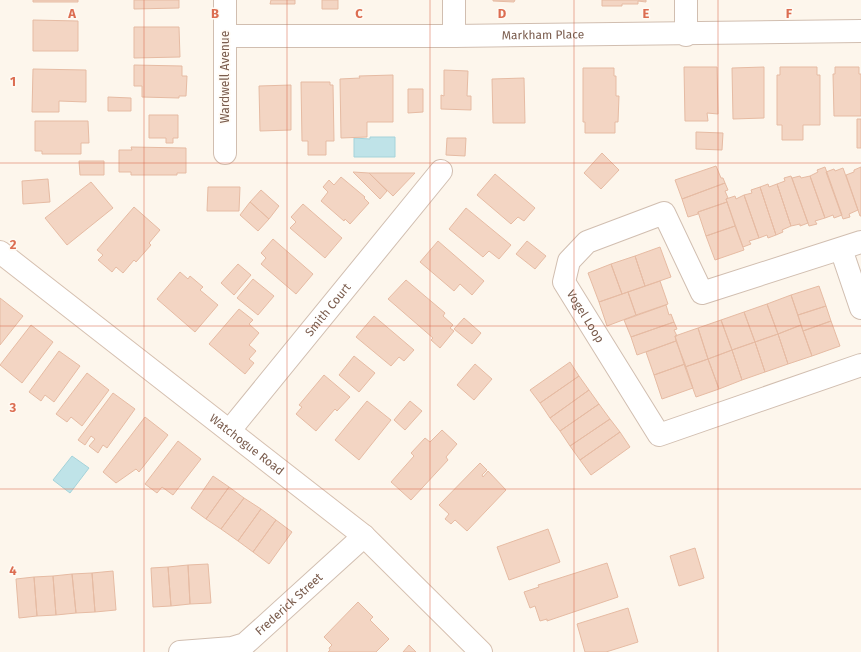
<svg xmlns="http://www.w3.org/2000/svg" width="861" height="652" font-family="'Fira Sans',sans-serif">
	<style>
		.water { fill: #bfe3e8; stroke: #a5d3da }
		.building { fill: #f3d5c3; stroke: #e6bba3 }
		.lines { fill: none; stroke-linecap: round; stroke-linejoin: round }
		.street-casing { stroke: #d1beb0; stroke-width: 24 }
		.secondary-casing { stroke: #d6c0b0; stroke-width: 24 }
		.street { stroke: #fff; stroke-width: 22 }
		.secondary { stroke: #fff; stroke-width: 22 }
		.grid { fill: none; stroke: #dc6d51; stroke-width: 1; stroke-opacity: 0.55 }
		.labels { text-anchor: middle; stroke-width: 3; stroke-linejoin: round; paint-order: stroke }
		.street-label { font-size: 12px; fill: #7a5c4d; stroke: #fffaf3 }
		.grid-label { font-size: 13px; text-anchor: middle; font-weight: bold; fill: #dc6d51; stroke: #fffaf3; stroke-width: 3; stroke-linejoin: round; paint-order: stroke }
	</style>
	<rect width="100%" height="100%" fill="#fdf6ec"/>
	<path class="water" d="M370 137H395V157H354V138L370 139Z
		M72 456 89 468 70 493 53 480Z"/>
	<path class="building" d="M33 0H78V2H33Z
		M134 0H179V8L134 9Z
		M271 0H295V4H270Z
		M322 0H338V9H322Z
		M493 0H515L514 2 493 1Z
		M602 0H646V2L638 1V4H622V6H602Z
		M33 20 78 21V51H33Z
		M134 27H179L180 57 134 58Z
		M134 65 182 66V76H187L186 96H179V98L142 97V86H134Z
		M684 67H717L718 114 707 113 708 121H685Z
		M764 67V118L733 119 732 68Z
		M780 67H817V75H820V125H803V140H782V125H777V75H780Z
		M835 67H859V74H861V116H834L833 74H835Z
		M583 68H614V76H616V96H619L618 122H615V133H585V122H583Z
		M33 69 86 70V102L59 101V112H32Z
		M444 70 468 71 467 96H471V110L441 109V95L444 96Z
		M393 75V122H367V137L341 138 340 79 360 78 359 76Z
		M524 78 525 123H493L492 79Z
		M301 82H330V85H333L334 141H326V155H308V141H302Z
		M291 85V130L260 131 259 86Z
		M408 89H423V112L408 113Z
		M108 97 131 98V111H108Z
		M149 115H178V138H173V143H166V138H149Z
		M857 119H861V148H857Z
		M35 121H88L89 143H81V154H42V151H35Z
		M696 132 723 133 722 150 696 149Z
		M447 138H466L465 156 446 155Z
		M131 147 186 148V173H177V175H131V172H119V150H132Z
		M602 153 619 170 601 189 584 173Z
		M79 161H104V175H80Z
		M716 166 721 178H723L725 183 682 199 675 180Z
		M825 167 842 215 834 218 833 215 825 218 810 176 818 172 817 170Z
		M861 167V216H860L846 175 854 172V170Z
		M843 168 858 210 849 214 850 217 843 219 826 172 834 169 835 171Z
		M353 172 369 173 387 191 380 199Z
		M369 173H415L393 196Z
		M495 174 535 208 524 221 518 217 511 224 477 195Z
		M791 176 808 223 800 226V224L791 226 777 184 785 181 784 178Z
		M800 176 801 178 810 176 825 218 815 221 817 224 809 226 792 178Z
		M341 177 365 197 364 198 369 203 350 224 345 219 344 221 321 201 328 192 323 187 329 180 334 185Z
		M48 179 50 202 23 204 22 181Z
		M91 182 113 208 67 245 45 218Z
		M725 183 728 190 725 191 728 198 726 199 727 202 698 212V214L688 217 682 199Z
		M768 184 769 187 777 184 791 226 782 230 783 232 776 235 760 187Z
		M208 187H240L239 211H207Z
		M760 187 776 235 768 238 767 235 759 238 744 195 752 193 751 190Z
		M261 190 279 206 269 219 250 202Z
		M744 195 759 238 749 241 751 244 743 247 726 199 735 196 736 199Z
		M250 202 269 219 258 231 240 215Z
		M727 202 735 226 706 236 698 212Z
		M303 204 342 238 325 258 290 228 296 222 291 217Z
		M134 207 160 230 149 243 151 245 136 262 134 260 123 273 116 267 112 272 98 260 103 255 97 250Z
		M466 208 511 245 499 259 489 251 483 257 449 229Z
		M735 226 744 250 715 260 706 236Z
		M273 239 313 274 296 294 261 264 266 258 261 253Z
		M438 241 484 281 472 295 460 284 454 291 420 262Z
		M527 241 546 256 535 269 516 254Z
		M660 247 671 277 645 286 635 256Z
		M635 256 645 286 622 294 611 264Z
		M238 264 251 275 234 295 221 283Z
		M611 264 622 294 599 302 588 273Z
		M180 272 188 279 190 276 203 287 200 290 218 305 195 332 157 299Z
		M253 279 274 296 258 315 237 298Z
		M406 280 445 313 443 316 453 325 450 328 454 331 440 348 431 340 433 338 388 299Z
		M660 281 668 304 636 315 628 292Z
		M819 286 826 306 798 315 791 295Z
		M628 292 636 315 607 326 599 302Z
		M791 295 801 325 778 334 767 304Z
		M0 298 23 316 0 345Z
		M767 304 778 334 755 342 744 312Z
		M666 305 669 315 671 314 674 322 631 337 624 320Z
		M826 306 831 321 803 331 798 315Z
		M239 309 253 320 249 324 259 333 249 345 256 351 249 359 254 363 245 374 209 344Z
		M744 312 755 342 732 350 721 320Z
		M374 316 414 350 404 361 399 357 391 366 356 337Z
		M464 318 481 333 472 344 454 329Z
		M721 320 732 350 708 359 698 328Z
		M831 321 840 346 812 356 803 331Z
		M674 322 677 329 674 330 677 336H675L676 341 637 355 631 337Z
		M31 325 53 342 22 383 0 365Z
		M801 325 812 356 788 364 778 334Z
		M698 328 708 359 685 367 675 336Z
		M778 334 788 364 765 372 755 342Z
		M676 341 685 364 654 375 646 352Z
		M755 342 765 372 742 380 732 350Z
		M732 350 742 380 719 389 708 359Z
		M59 351 80 366 54 402 45 395 41 401 29 392Z
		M354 356 375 373 359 392 339 375Z
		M708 359 719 389 696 397 685 367Z
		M570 362 579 376 540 403 530 390Z
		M475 364 492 379 474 400 457 385Z
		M685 364 693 388 662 399 654 375Z
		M87 373 109 390 82 426 71 417 67 422 56 414Z
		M324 375 350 397 337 411 335 409 316 431 296 414 302 407 299 405Z
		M579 376 589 390 550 418 540 403Z
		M589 390 599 404 560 431 550 418Z
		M113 393 135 409 107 448 103 445 98 453 89 446 95 439 91 436 85 445 78 440Z
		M367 401 391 420 359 460 335 440Z
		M410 401 422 411 405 430 394 420Z
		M599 404 610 419 570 446 560 431Z
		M145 417 168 435 139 472 136 469 116 483 103 472Z
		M610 419 620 432 580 460 570 446Z
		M442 430 457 444 446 457 448 460 411 500 391 482 414 456 411 453 425 438 430 442Z
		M620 432 630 447 591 475 580 460Z
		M178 441 201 459 173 495 162 487 157 493 145 484Z
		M480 463 487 470 482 475 483 477 488 471 506 490 467 531 455 520 451 524 445 519 449 514 439 505Z
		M213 476 229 487 206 519 191 508Z
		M229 487 244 498 221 529 206 519Z
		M244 498 261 509 238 541 221 529Z
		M261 509 276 520 253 552 238 541Z
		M276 520 292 532 269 564 253 552Z
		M548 529 560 562 509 580 497 547Z
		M695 548 704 578 679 586 670 556Z
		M607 563 618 597 547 621V619L540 621 535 606 530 608 524 592 539 587 538 585Z
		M208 564 211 603 190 604 188 565Z
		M188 565 190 604 171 606 168 567Z
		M168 567 171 606 153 607 151 568Z
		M113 571 116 610 95 612 92 573Z
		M92 573 95 612 76 613 72 574Z
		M72 574 76 613 56 615 53 576Z
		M53 576 56 615 37 616 34 577Z
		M34 577 37 616 19 618 16 579Z
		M358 602 373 617 370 620 389 639 376 652H328L330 650 329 648 332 645 324 637Z
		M628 608 638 642 606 652H585L577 624Z
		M409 645 416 652H403Z"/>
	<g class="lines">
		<g class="street-casing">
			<g id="street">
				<path d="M225 0V153"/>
				<path d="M454 0V36"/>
				<path d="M686 0V35"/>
				<path id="s1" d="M225 36H454L861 31"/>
				<path id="s2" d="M861 242 702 293 664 213 587 242 569 261 564 282 659 435 861 365"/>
				<path d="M841 249 861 308"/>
				<path id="s3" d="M230 430 441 171"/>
				<path id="s4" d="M180 652 232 648 245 644 364 536"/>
			</g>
		</g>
		<g class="secondary-casing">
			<g id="secondary">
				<path id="s5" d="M0 252 364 536 481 652"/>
			</g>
		</g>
		<use href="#street" class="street"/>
		<use href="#secondary" class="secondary"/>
	</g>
	<path class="grid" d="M144 0V652M287 0V652M430 0V652M574 0V652M718 0V652M0 163H861M0 326H861M0 489H861"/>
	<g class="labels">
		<g class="street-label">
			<text dy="4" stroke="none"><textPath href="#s1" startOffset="318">Markham Place</textPath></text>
			<text transform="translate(225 77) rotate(-90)" y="4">Wardwell Avenue</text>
			<text dy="4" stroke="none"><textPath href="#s3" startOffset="155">Smith Court</textPath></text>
			<text dy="4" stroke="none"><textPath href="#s2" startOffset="426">Vogel Loop</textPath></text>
			<text dy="4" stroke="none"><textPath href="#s5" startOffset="313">Watchogue Road</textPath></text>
			<text dy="4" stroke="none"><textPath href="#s4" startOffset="125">Frederick Street</textPath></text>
		</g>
	</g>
	<g class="grid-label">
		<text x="72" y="18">A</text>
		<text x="215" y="18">B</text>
		<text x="359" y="18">C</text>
		<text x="502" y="18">D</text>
		<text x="646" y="18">E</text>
		<text x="789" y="18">F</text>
		<text x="13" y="86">1</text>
		<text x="13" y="249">2</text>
		<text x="13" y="412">3</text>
		<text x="13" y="575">4</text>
	</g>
</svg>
